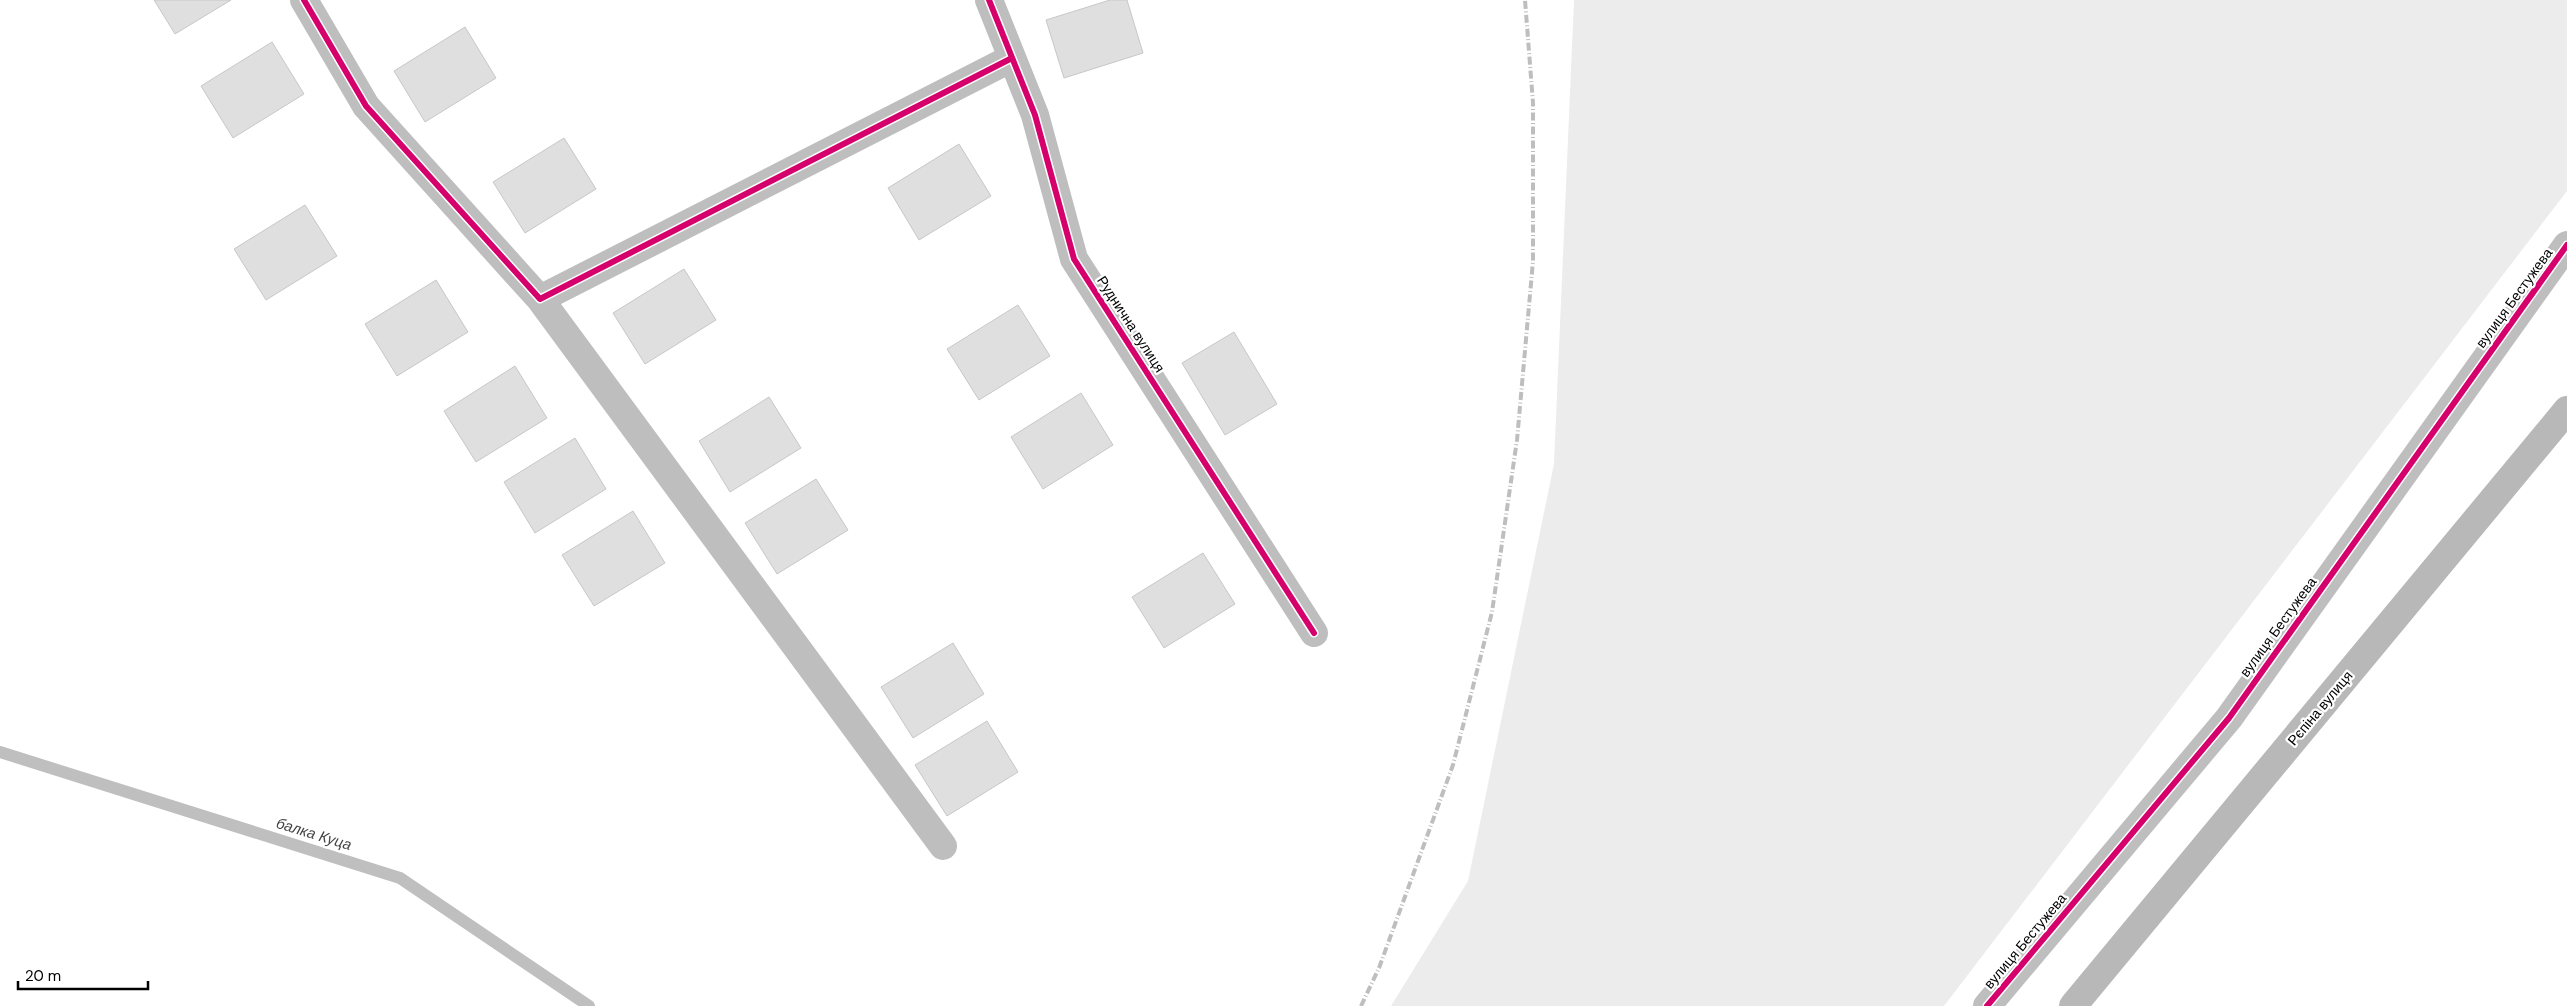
<svg xmlns="http://www.w3.org/2000/svg" width="2567" height="1006" font-family="'DM Sans',sans-serif">
	<style>
		.green { fill: #ececec }
		.lines { fill: none; stroke-linecap: round; stroke-linejoin: round }
		.stream { stroke: #bfbfbf; stroke-width: 12 }
		.building { fill: #dfdfdf; stroke: #c7c7c7 }
		.street { stroke: #bebebe; stroke-width: 28 }
		.secondary { stroke: #b8b8b8; stroke-width: 28 }
		.rail { stroke: #bebebe; stroke-width: 4; stroke-dasharray: 8 2.5 1 2.5; stroke-linecap: butt }
		.cycleway-casing { stroke: #fff; stroke-width: 9 }
		.cycleway { stroke: #d6006c; stroke-width: 6 }
		.labels { text-anchor: middle; stroke-width: 4.5; stroke-linejoin: round; paint-order: stroke }
		.street-label { font-size: 14px; fill: #000; stroke: #fff }
		.water-label { font-size: 15px; font-style: italic; fill: #444; stroke: #fff }
	</style>
	<rect width="100%" height="100%" fill="#fff"/>
	<path class="green" d="M1574 0H2567V191L1944 1006H1391L1468 881 1554 464Z"/>
	<g class="lines">
		<path class="stream" d="M0 752 400 878 589 1006"/>
	</g>
	<path class="building" d="M154 0H231L175 34Z
		M1110 0H1127L1143 53 1064 78 1046 20Z
		M465 27 496 78 425 122 394 71Z
		M272 42 304 94 233 138 201 86Z
		M564 138 596 189 525 233 493 182Z
		M959 144 991 196 919 240 888 188Z
		M305 205 337 256 266 300 234 249Z
		M684 269 716 320 645 364 613 313Z
		M436 280 468 332 397 376 365 324Z
		M1018 305 1050 356 979 400 947 349Z
		M1234 332 1277 404 1225 435 1182 363Z
		M515 366 547 418 476 462 444 411Z
		M1081 393 1113 445 1043 489 1011 437Z
		M769 397 801 448 730 492 699 441Z
		M575 438 606 489 535 533 504 482Z
		M816 479 848 530 777 574 745 523Z
		M633 511 665 563 594 606 562 555Z
		M1203 553 1235 604 1164 648 1132 597Z
		M953 643 984 694 913 738 881 687Z
		M987 721 1018 772 947 816 915 765Z"/>
	<g class="lines">
		<path class="street" d="M304 0 366 106 540 299 1012 58
			M989 0 1035 115 1074 259 1314 633
			M540 299 943 846
			M1987 1006 2229 718 2567 245"/>
		<path class="secondary" d="M2073 1006 2567 410"/>
		<path class="rail" d="M1361 1006 1379 968 1453 765 1492 612 1517 440 1533 261V103L1525 0"/>
		<g class="cycleway-casing">
			<path id="cycleway" d="M304 0 366 106 540 299 1012 58
				M989 0 1035 115 1074 259 1314 633
				M1987 1006 2229 718 2567 245"/>
		</g>
		<use href="#cycleway" class="cycleway"/>
	</g>
	<g class="labels">
		<g class="street-label">
			<text transform="translate(2514 298) rotate(-54)" y="5">вулиця Бестужева</text>
			<text transform="translate(1131 324) rotate(57)" y="5">Руднична вулиця</text>
			<text transform="translate(2278 627) rotate(-54)" y="5">вулиця Бестужева</text>
			<text transform="translate(2320 708) rotate(-50)" y="5">Рєпіна вулиця</text>
			<text transform="translate(2025 941) rotate(-50)" y="5">вулиця Бестужева</text>
		</g>
		<g class="water-label">
			<text transform="translate(314 834) rotate(17)" y="5">балка Куца</text>
		</g>
	</g>
	<path d="M18 981v8h130v-8" fill="none" stroke="#000000" stroke-width="2.5"/>
	<text x="25" y="981" font-size="15" fill="#000000" stroke="#ffffff" stroke-width="4" paint-order="stroke">20 m</text>
</svg>
